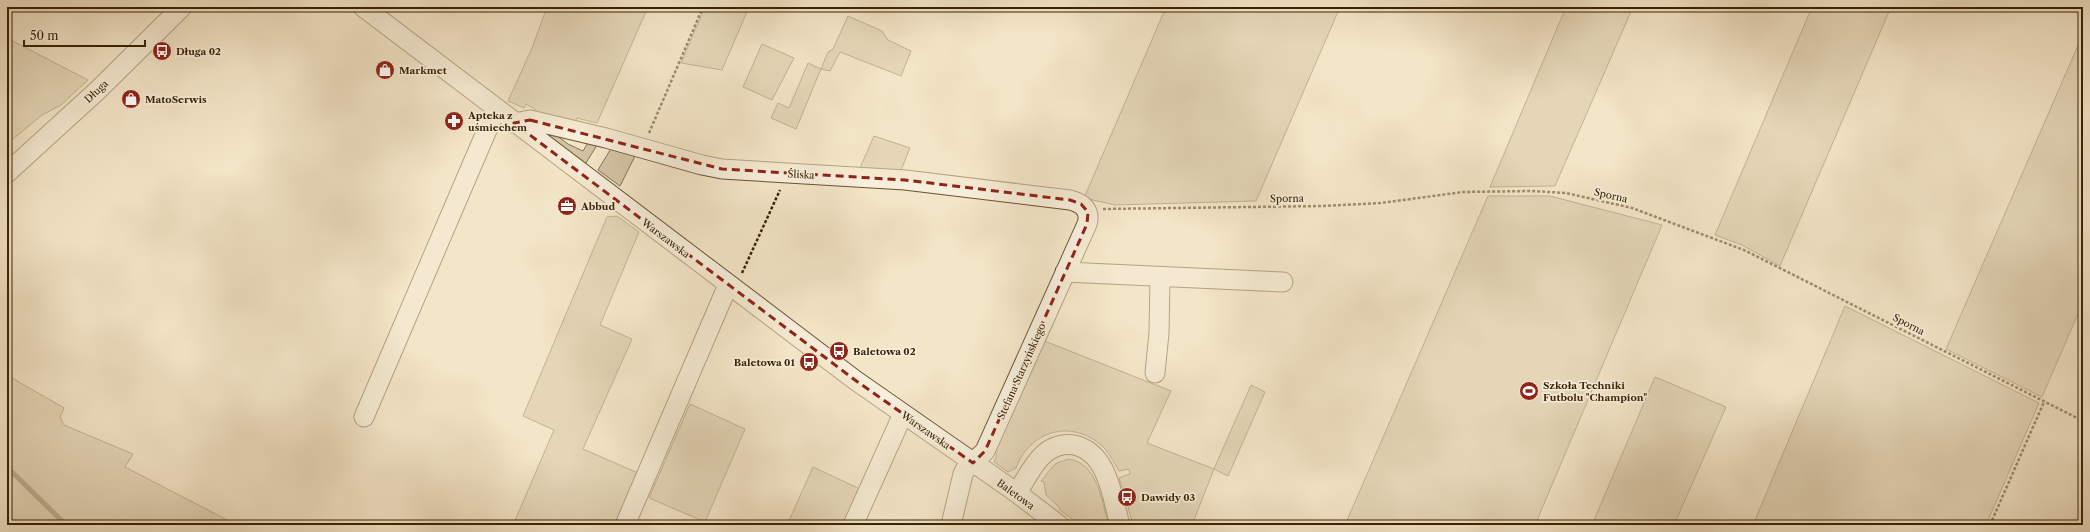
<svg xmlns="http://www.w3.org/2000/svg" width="2090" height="532" font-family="'Libre Caslon Text',serif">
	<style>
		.green { fill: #d3c4a5; stroke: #867353 }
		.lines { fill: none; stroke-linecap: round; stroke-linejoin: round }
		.stream { stroke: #836f50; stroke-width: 5 }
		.minor-casing { stroke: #685332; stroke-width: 21 }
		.path { stroke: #392201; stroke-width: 2.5; stroke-dasharray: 3 2; stroke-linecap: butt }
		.minor { stroke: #f7eedb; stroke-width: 19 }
		.marked { fill: none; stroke: #8f2418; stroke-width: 3; stroke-dasharray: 8 5; stroke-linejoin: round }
		.labels { text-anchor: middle; stroke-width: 3.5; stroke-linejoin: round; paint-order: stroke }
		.poi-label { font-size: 10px; font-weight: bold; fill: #392201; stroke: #f7eedb; text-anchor: start }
		.street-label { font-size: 10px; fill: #392201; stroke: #f7eedb }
	</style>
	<rect width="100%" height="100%" fill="#f3e5c7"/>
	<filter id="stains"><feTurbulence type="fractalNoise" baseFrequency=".005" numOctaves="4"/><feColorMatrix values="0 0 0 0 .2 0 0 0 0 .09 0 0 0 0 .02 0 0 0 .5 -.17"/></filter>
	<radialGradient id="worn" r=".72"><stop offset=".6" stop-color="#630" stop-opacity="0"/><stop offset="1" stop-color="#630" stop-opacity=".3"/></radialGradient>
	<path class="green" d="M547 7H648L597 123 577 118 573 126 534 114 535 109 526 104 524 108 508 101 532 48Z
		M705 7H749L722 70 681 63Z
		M1166 7H1340L1256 201 1115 205 1084 198Z
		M1566 7H1633L1555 186 1490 187Z
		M1812 7H1891L1780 266 1742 245 1715 235Z
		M848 16 882 31 888 40 911 51 901 76 840 52 830 71 821 69 796 129 771 118 778 103 789 108 808 63 821 69 828 52 833 49Z
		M2083 34V302L2042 397 1946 349Z
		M7 38 88 80 61 105 42 115 7 144Z
		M762 44 794 58 772 100 743 87Z
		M548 129 568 144 583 151 589 141 597 145 586 163H583L539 130Z
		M874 136 910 148 899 175 859 170Z
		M612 147 637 152 620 186 598 170Z
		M1488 196H1550L1662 225 1535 525H1345Z
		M617 216 639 232 600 325 632 339 583 449 638 473 615 525H513L554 430 523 416 607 217Z
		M1845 306 2039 403 1986 525H1753Z
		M1042 340 1171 391 1147 443 1214 469 1251 385 1265 392 1228 476 1214 469 1192 525H1133L1128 507 1132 505 1128 490 1123 491 1119 478 1130 474 1129 469 1119 471C1115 464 1111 457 1106 450 1076 418 1031 428 1016 468L1008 472 994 462 997 455 994 451Z
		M7 375 64 408 60 417 64 425 133 454 125 467 237 525H17L7 516Z
		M1655 377 1726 407 1674 525H1592Z
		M690 404 745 429 705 522 649 498Z
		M1068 459C1098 462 1101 501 1109 525H1080L1060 510 1058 506 1046 495 1044 482 1041 481 1055 464Z
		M813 467 860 489 847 525H787Z"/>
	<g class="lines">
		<path class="stream" d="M7 467 66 525"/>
		<g class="minor-casing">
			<path id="minor" d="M363 7 855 380 1017 493 1059 525
				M514 123 530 120 606 138 702 165 722 169 905 180 1070 200C1083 203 1091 211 1087 224L985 451 965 470 963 474 951 525
				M7 173 98 90 182 7
				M1065 272 1283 282
				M1155 373 1159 333 1160 277
				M364 417 496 109
				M1017 493C1025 481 1032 465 1043 455 1051 447 1063 443 1074 445 1108 452 1112 497 1120 525
				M625 525 728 285
				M853 525 903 414"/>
		</g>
		<path class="path" d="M649 133 703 7
			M1103 209 1323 206 1381 203 1463 192 1532 191 1566 193 1632 208 1744 250 2083 421
			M742 273 780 190
			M1990 525 2044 402"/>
		<use href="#minor" class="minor"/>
	</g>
	<path d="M0 0H2090V532H0ZM530 120 722 169 905 180 1070 200 1081 204 1088 212 1087 224 985 451 973 463 855 380 514 123Z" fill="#f3e5c7" fill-opacity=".55" fill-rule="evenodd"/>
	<path class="marked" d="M530 120 722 169 905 180 1070 200 1081 204 1088 212 1087 224 985 451 973 463 855 380 514 123Z"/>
	<defs>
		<g id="bus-disc" transform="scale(1)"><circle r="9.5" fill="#8f2418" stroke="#f7eedb"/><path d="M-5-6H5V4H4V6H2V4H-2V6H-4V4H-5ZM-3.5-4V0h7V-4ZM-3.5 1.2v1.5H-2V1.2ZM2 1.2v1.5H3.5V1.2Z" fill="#fff"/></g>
		<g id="shop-disc" transform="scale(1)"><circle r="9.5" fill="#8f2418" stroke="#f7eedb"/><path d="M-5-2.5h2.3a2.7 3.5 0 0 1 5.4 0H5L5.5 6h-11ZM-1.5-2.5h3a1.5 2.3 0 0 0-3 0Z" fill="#fff"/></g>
		<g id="pharmacy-disc" transform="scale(1)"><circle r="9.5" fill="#8f2418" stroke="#f7eedb"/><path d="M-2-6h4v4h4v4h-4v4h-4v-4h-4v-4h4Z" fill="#fff"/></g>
		<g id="office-disc" transform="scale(1)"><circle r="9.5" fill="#8f2418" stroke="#f7eedb"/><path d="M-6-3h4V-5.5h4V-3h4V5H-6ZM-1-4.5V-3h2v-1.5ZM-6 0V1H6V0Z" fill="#fff"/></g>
		<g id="stadium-disc" transform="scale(1)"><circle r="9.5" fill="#8f2418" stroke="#f7eedb"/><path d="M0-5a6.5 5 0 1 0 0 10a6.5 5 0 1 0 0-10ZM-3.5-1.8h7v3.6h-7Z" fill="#fff"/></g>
	</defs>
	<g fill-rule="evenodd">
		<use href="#bus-disc" x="162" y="51"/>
		<use href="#shop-disc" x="385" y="70"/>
		<use href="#shop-disc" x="131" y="99"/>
		<use href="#pharmacy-disc" x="454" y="121"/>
		<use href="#office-disc" x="567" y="206"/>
		<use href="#bus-disc" x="839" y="351"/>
		<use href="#bus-disc" x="809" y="362"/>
		<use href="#stadium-disc" x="1529" y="391"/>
		<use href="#bus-disc" x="1127" y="497"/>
	</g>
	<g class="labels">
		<g class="poi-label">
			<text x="176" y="55">Długa 02</text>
			<text x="399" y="74">Markmet</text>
			<text x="145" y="103">MatoSerwis</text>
			<text x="468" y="119">Apteka z<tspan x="468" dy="12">uśmiechem</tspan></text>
			<text x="581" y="210">Abbud</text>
			<text x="853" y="355">Baletowa 02</text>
			<text x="795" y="366" text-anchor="end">Baletowa 01</text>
			<text x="1543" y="389">Szkoła Techniki<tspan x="1543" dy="12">Futbolu "Champion"</tspan></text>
			<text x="1141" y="501">Dawidy 03</text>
		</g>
		<g class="street-label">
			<text transform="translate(96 91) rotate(-43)" y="4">Długa</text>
			<text transform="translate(801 174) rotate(3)" y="4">Śliska</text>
			<text transform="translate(1611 195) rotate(13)" y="4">Sporna</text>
			<text transform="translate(1287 198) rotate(-1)" y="4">Sporna</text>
			<text transform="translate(666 238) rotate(37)" y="4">Warszawska</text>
			<text transform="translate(1909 324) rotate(27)" y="4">Sporna</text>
			<text transform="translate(1021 371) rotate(-66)" y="4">Stefana Starzyńskiego</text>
			<text transform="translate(926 430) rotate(35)" y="4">Warszawska</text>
			<text transform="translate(1016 494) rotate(36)" y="4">Baletowa</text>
		</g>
	</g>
	<rect width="2090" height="532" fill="none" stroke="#f3e5c7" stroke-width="24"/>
	<rect x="8" y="8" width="2074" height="516" fill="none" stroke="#392201" stroke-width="2"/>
	<rect x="12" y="12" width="2066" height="508" fill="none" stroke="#392201"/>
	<path d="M24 40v6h121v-6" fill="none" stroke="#392201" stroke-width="2"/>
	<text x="30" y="40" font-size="12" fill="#392201" stroke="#f7eedb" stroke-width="3" paint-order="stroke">50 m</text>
	<rect width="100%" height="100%" filter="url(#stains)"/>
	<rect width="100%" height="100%" fill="url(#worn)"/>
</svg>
